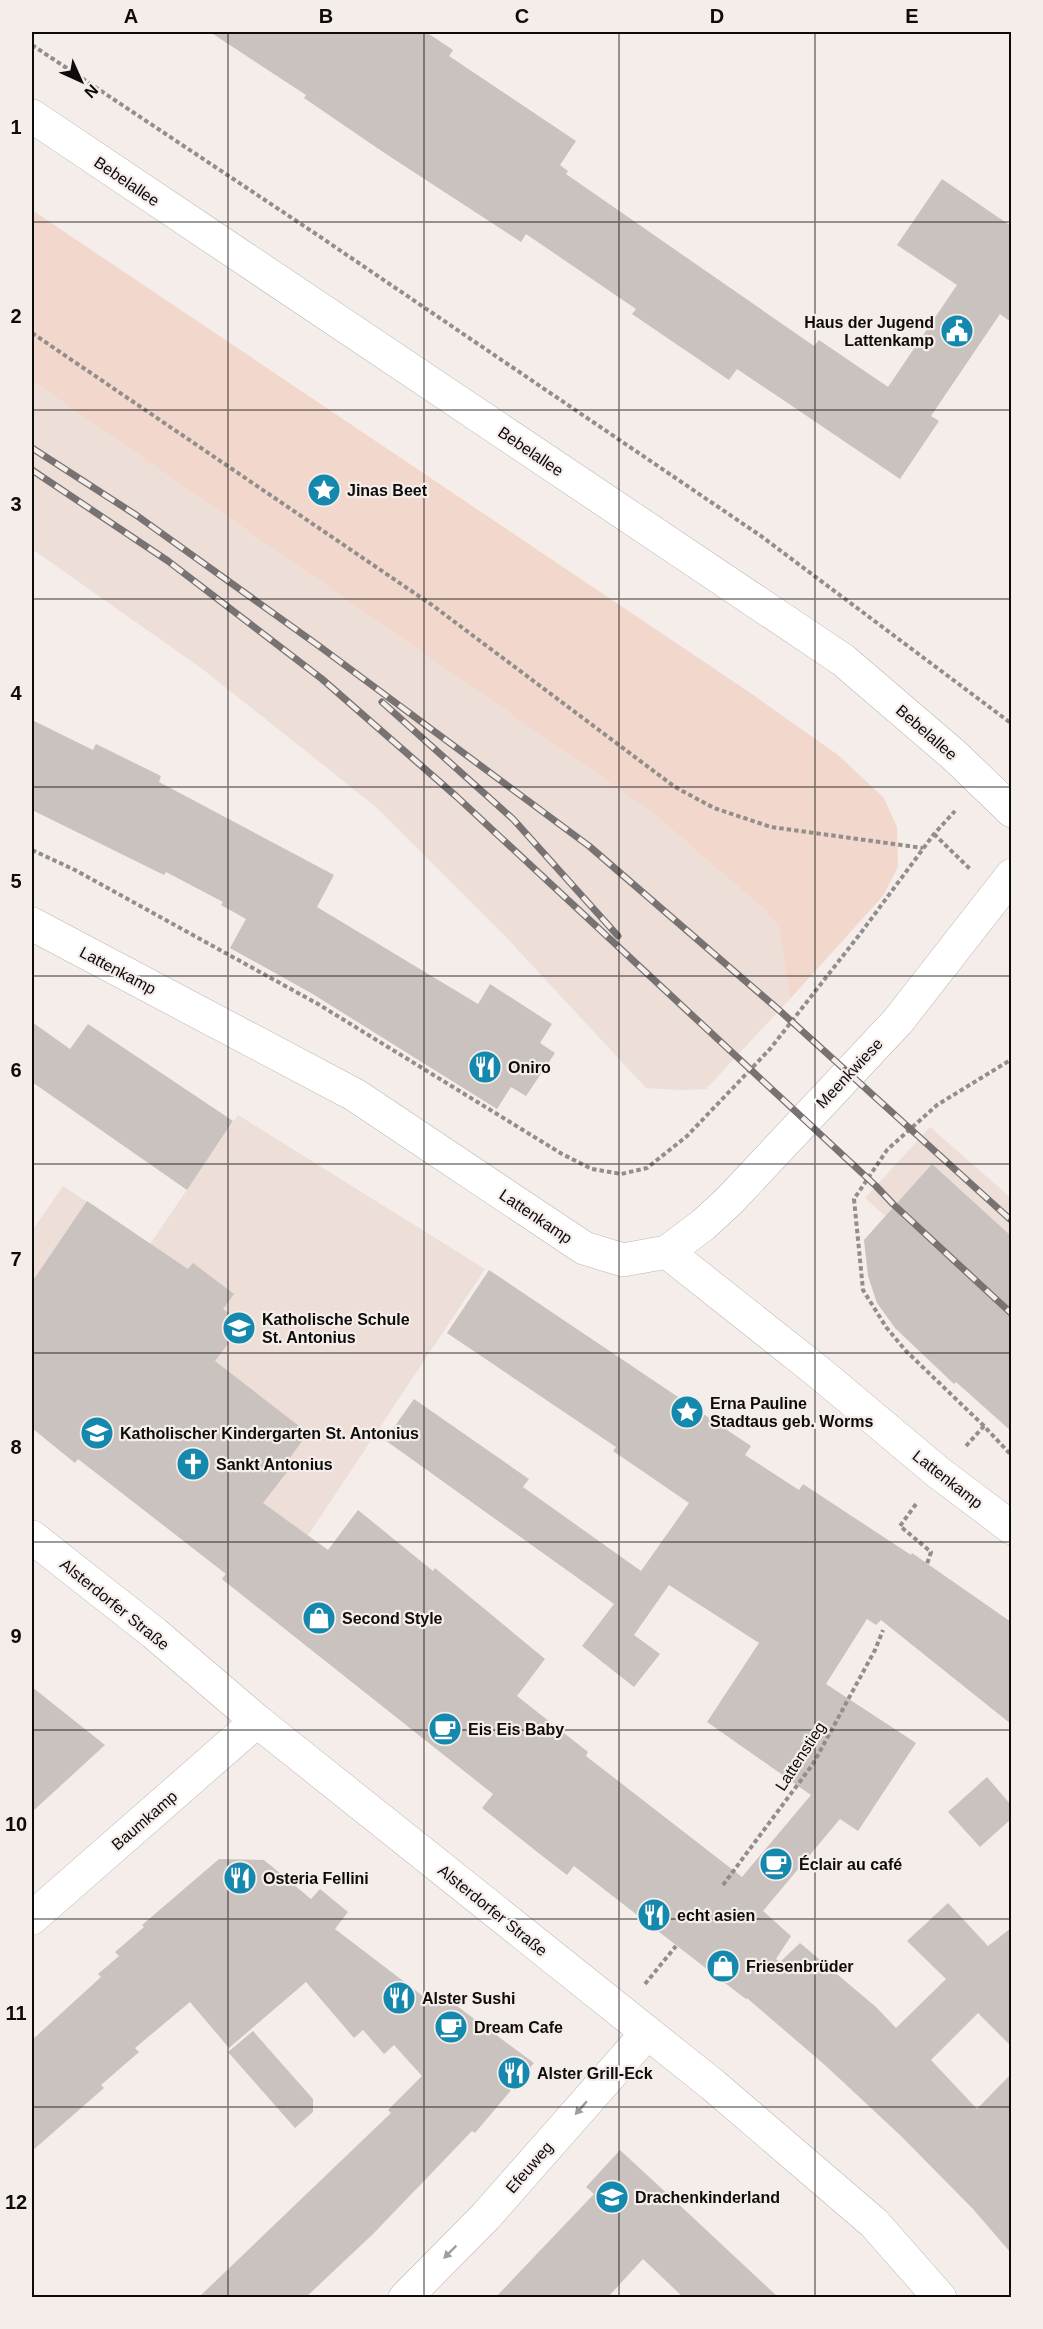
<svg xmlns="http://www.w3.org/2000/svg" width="1043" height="2329" font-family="Arial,sans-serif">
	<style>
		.built { fill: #edded8 }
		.green { fill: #f2d8cc }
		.building { fill: #c9c2bf }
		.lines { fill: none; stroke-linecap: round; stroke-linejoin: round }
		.minor-casing { stroke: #bcb5b2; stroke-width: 34 }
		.major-casing { stroke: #bcb5b2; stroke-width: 34 }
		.path { stroke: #938e8c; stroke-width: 4; stroke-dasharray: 4.5 3; stroke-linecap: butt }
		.minor { stroke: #fff; stroke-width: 33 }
		.major { stroke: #fff; stroke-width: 33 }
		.rail-casing { stroke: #787372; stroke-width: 7 }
		.rail { stroke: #f4edea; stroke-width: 4.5; stroke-dasharray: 14; stroke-linecap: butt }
		.oneway { fill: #9f9d9d }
		.grid { fill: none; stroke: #0e0b0b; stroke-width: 1.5; stroke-opacity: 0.55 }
		.labels { text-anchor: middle; stroke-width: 4.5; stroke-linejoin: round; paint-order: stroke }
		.street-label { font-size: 16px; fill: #0e0b0b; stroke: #f4edea }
		.poi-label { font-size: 16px; font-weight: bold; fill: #0e0b0b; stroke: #f4edea; text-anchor: start }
		.neatline { fill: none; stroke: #0e0b0b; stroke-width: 2 }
		.grid-label { font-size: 20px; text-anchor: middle; font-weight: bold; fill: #0e0b0b }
	</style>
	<rect width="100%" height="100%" fill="#f4edea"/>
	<path class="built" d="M32 381 653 813 768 913 779 929 790 999 706 1089 681 1090 646 1088 505 936 375 806 201 668 32 549Z
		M238 1115 485 1269 259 1609 222 1579 227 1572 80 1456 75 1463 33 1429 36 1425 32 1421V1231L63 1186 150 1244Z
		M930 1127 1011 1198V1329L865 1198Z"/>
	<path class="green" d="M32 210 749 692 838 755 884 798 897 827 898 867 883 896 790 999 779 929 768 913 653 813 32 381Z"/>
	<path class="building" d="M210 32H426L453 50 449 56 576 141 560 165 568 171 566 174 814 346 819 340 888 387 957 285 897 245 942 179 1011 226V322L1000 314 931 416 939 421 900 479 737 369 729 380 632 314 636 309 526 234 521 242 383 152 304 98 306 95Z
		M32 720 93 750 96 744 161 776 159 782 334 875 317 907 478 1004 490 984 552 1024 540 1043 555 1053 526 1096 511 1087 497 1109 311 993 230 948 246 919 221 905 223 902 166 872 164 875 32 810Z
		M32 1022 70 1049 88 1024 233 1121 187 1190 32 1082Z
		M932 1164 1011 1236V1431L956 1382 954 1384 895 1328 877 1303 868 1276 864 1240Z
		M87 1201 188 1269 193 1263 234 1294 223 1309 243 1324 215 1361 308 1433 289 1459 294 1463 263 1503 328 1550 358 1510 433 1571 435 1568 545 1659 517 1696 588 1752 586 1756 742 1877 811 1795 707 1722 759 1643 669 1585 634 1635 660 1654 634 1687 582 1646 614 1604 385 1440 414 1399 529 1479 523 1487 641 1571 689 1503 613 1451 616 1447 447 1333 489 1270 751 1446 745 1455 799 1490 803 1484 911 1555 912 1553 1011 1622V1724L881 1620 876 1625 867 1619 826 1684 916 1743 858 1831 840 1819 763 1911 791 1936 776 1959 780 1962 800 1943 876 2007 896 2028 946 1979 907 1941 948 1903 988 1946 1011 1928V2046L978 2013 931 2060 977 2109 1011 2074V2253L973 2209 901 2136 826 2066 747 1998 746 1999 734 1990 574 1866 567 1875 541 1855 482 1808 493 1794 222 1579 226 1574 78 1459 75 1463 32 1428V1282Z
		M32 1687 105 1745 32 1812Z
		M987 1777 1011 1805V1819L980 1847 948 1812Z
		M219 1859 264 1860 311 1899 320 1889 348 1912 335 1929 432 2003 442 1995 534 2063 475 2133 472 2131 373 2234 305 2298H198L391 2113 388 2110 422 2076 394 2045 384 2054 363 2030 354 2038 306 1982 229 2048 190 2002 135 2048 139 2052 101 2085 104 2088 32 2151V2040L101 1977 98 1974 119 1956 115 1952 144 1927 142 1925Z
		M253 2031 313 2099V2112L295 2128 228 2052Z
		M620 2150 687 2212 779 2298H684L643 2259 607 2298H495L594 2194 586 2187Z"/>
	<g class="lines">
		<g class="minor-casing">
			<path id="minor" d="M32 924 355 1095 584 1248 623 1260 667 1252 703 1225 730 1200 898 1021 1012 875
				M667 1252 816 1370 939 1473 1012 1528
				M32 1537 154 1633 257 1721 713 2085 874 2223 940 2298
				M32 1918 257 1721
				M405 2298 486 2216 647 2033"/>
		</g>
		<g class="major-casing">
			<path id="major" d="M32 116 843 660 955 756 1012 811"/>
		</g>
		<path class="path" d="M32 45 313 232 761 536 1012 724
			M32 333 432 605 675 787 714 808 771 827 923 848
			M934 834 970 869
			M32 850 75 870 318 1004 562 1154 592 1169 621 1174 647 1168 687 1136 770 1049 860 934 934 834 955 811
			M984 1426 906 1351 886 1327 863 1290 854 1199 887 1150 937 1105 1012 1059
			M966 1446 984 1426 1012 1456
			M916 1504 900 1526 931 1552 927 1564
			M723 1885 813 1764 875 1650 883 1630
			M645 1984 676 1946"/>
		<use href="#minor" class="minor"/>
		<use href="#major" class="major"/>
		<g class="rail-casing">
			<path id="rail" d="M32 448 136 515 319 646 589 846 779 1010 1012 1221
				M32 470 168 561 322 679 457 797 876 1186 893 1204 1012 1314
				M382 702 513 819 618 936"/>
		</g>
		<use href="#rail" class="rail"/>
	</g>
	<defs><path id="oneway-solid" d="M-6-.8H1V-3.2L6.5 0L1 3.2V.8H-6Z" transform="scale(1.5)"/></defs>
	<g class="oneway">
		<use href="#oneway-solid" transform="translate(581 2108) rotate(131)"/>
		<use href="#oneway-solid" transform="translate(450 2252) rotate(135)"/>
	</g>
	<path class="grid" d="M228 32V2298M424 32V2298M619 32V2298M815 32V2298M32 222H1012M32 410H1012M32 599H1012M32 787H1012M32 976H1012M32 1164H1012M32 1353H1012M32 1542H1012M32 1730H1012M32 1919H1012M32 2107H1012"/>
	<defs>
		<g id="civic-disc" transform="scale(1.725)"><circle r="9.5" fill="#1488ad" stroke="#f4edea"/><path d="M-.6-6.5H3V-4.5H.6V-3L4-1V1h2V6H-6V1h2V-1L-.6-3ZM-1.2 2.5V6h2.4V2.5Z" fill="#fff"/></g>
		<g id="sight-disc" transform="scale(1.725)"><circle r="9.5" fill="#1488ad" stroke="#f4edea"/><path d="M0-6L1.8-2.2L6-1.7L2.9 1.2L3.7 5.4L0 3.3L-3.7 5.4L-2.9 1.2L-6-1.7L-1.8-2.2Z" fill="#fff"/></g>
		<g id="restaurant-disc" transform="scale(1.725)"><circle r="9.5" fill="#1488ad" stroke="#f4edea"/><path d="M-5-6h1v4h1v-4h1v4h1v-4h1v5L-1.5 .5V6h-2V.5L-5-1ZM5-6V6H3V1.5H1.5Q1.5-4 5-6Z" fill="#fff"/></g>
		<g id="school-disc" transform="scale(1.725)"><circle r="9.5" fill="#1488ad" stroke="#f4edea"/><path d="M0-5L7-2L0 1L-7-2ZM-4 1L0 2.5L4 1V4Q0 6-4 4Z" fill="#fff"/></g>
		<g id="church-disc" transform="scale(1.725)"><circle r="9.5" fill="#1488ad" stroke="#f4edea"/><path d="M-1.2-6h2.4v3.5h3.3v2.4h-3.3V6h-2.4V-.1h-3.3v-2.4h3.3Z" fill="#fff"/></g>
		<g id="shop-disc" transform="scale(1.725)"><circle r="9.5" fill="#1488ad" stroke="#f4edea"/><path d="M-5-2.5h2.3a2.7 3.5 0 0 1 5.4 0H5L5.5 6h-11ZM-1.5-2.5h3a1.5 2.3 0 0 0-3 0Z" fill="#fff"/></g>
		<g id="cafe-disc" transform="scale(1.725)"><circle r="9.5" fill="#1488ad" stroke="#f4edea"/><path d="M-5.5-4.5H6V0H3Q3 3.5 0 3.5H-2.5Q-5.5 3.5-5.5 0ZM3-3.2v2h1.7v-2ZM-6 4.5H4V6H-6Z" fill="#fff"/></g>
	</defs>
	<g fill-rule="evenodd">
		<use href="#civic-disc" x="957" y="331"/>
		<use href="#sight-disc" x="324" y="490"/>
		<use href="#restaurant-disc" x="485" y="1067"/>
		<use href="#school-disc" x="239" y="1328"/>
		<use href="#sight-disc" x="687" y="1412"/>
		<use href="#school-disc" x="97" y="1433"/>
		<use href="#church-disc" x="193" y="1464"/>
		<use href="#shop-disc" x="319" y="1618"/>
		<use href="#cafe-disc" x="445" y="1729"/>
		<use href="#cafe-disc" x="776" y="1864"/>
		<use href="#restaurant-disc" x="240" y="1878"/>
		<use href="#restaurant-disc" x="654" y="1915"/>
		<use href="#shop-disc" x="723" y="1966"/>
		<use href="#restaurant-disc" x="399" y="1998"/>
		<use href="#cafe-disc" x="451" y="2027"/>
		<use href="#restaurant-disc" x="514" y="2073"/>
		<use href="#school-disc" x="612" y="2197"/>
	</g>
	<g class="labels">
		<g class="street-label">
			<text transform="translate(127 181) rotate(34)" y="6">Bebelallee</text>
			<text transform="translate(531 451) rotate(34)" y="6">Bebelallee</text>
			<text transform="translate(927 732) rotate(41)" y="6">Bebelallee</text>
			<text transform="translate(118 970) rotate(28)" y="6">Lattenkamp</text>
			<text transform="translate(849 1073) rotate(-47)" y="6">Meenkwiese</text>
			<text transform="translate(536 1216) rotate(34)" y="6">Lattenkamp</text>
			<text transform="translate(948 1479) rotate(38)" y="6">Lattenkamp</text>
			<text transform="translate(115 1604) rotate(39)" y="6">Alsterdorfer Straße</text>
			<text transform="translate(800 1756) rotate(-57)" y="6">Lattenstieg</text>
			<text transform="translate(144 1820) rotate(-41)" y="6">Baumkamp</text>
			<text transform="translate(493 1910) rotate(39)" y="6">Alsterdorfer Straße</text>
			<text transform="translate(529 2167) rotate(-49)" y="6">Efeuweg</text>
		</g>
		<g class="poi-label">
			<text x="934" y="328" text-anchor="end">Haus der Jugend<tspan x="934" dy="18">Lattenkamp</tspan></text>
			<text x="347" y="496">Jinas Beet</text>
			<text x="508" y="1073">Oniro</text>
			<text x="262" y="1325">Katholische Schule<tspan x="262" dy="18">St. Antonius</tspan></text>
			<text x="710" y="1409">Erna Pauline<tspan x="710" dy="18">Stadtaus geb. Worms</tspan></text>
			<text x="120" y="1439">Katholischer Kindergarten St. Antonius</text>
			<text x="216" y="1470">Sankt Antonius</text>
			<text x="342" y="1624">Second Style</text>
			<text x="468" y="1735">Eis Eis Baby</text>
			<text x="799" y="1870">Éclair au café</text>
			<text x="263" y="1884">Osteria Fellini</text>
			<text x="677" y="1921">echt asien</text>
			<text x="746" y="1972">Friesenbrüder</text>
			<text x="422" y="2004">Alster Sushi</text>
			<text x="474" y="2033">Dream Cafe</text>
			<text x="537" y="2079">Alster Grill-Eck</text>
			<text x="635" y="2203">Drachenkinderland</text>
		</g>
	</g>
	<rect width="1043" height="2329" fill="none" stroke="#f4edea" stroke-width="66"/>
	<g transform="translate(81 81) rotate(135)" stroke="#f4edea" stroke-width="4.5" paint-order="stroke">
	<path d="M0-4.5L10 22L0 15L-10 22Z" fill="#0e0b0b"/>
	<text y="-9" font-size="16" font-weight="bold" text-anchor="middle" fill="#0e0b0b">N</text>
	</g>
	<rect x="33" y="33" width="977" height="2263" class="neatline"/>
	<g class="grid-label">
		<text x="131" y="23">A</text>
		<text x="326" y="23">B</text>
		<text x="522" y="23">C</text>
		<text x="717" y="23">D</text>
		<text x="912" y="23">E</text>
		<text x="16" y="134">1</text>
		<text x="16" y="323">2</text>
		<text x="16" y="511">3</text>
		<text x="16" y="700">4</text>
		<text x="16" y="888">5</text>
		<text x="16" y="1077">6</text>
		<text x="16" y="1266">7</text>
		<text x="16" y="1454">8</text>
		<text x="16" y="1643">9</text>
		<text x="16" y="1831">10</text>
		<text x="16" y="2020">11</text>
		<text x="16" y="2209">12</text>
	</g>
</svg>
